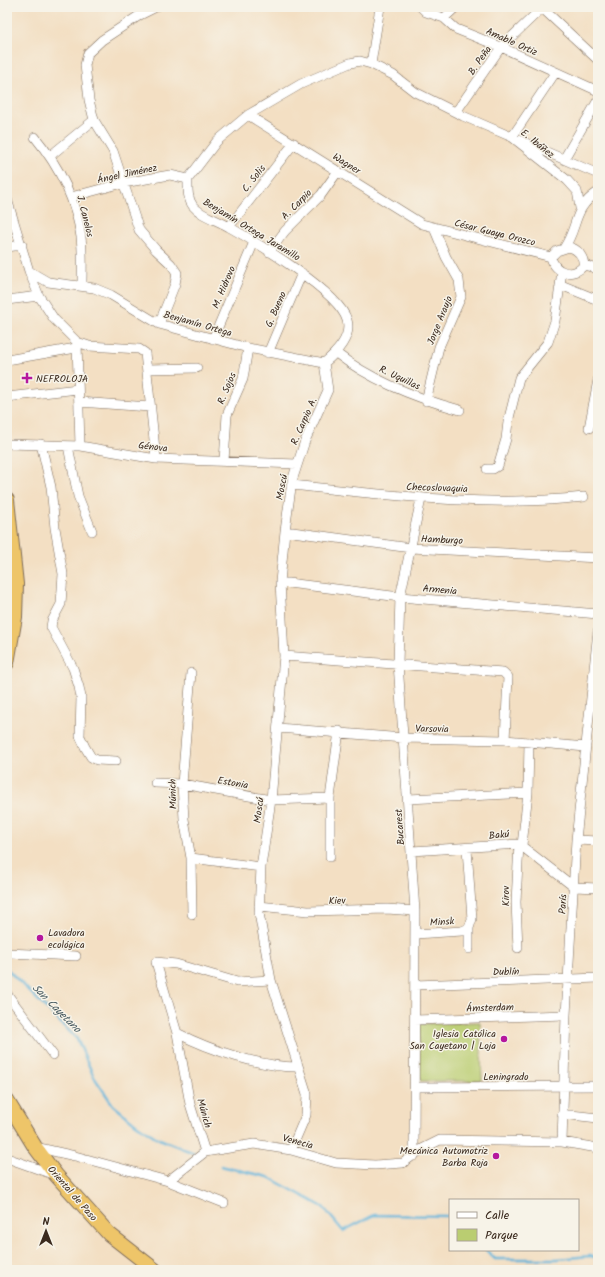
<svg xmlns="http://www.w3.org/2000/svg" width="605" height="1277" font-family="Kalam,sans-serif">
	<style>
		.green { fill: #bacd71; stroke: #7a7c48 }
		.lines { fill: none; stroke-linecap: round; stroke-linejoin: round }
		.stream { stroke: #5eb3da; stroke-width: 2.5 }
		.minor-casing { stroke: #7b6958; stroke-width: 10 }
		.highway-casing { stroke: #7b6958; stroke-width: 16 }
		.minor { stroke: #fff; stroke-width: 9 }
		.highway { stroke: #eec569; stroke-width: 14 }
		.poi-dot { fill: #b5179e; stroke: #f7f3e8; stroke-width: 1.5 }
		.labels { text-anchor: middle; stroke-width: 3; stroke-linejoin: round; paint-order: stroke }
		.street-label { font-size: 10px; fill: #3b2a1e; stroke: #f7f3e8 }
		.poi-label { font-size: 10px; fill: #3b2a1e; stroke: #f7f3e8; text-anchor: start }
		.water-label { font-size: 11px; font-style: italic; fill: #475a60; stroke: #f7f3e8 }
	</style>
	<rect width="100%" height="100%" fill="#f7f3e8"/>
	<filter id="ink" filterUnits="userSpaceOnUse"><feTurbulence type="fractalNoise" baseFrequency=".025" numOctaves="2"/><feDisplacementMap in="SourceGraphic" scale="8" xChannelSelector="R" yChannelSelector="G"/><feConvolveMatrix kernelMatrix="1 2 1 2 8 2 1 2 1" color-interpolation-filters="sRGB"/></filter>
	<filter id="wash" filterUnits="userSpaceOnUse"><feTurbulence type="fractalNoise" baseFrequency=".012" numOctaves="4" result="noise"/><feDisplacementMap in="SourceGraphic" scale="16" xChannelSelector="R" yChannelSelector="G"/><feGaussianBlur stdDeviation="0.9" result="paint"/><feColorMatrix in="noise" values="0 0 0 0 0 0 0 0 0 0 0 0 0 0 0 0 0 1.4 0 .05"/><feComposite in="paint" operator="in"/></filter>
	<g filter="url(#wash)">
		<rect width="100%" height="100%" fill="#f3dfc3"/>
		<path class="green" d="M480 1022 482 1081H420L419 1024Z"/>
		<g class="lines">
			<path class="stream" d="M7 969 77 1039 94 1077 113 1105 136 1124 157 1138 194 1153
				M221 1166 268 1177 323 1207 343 1231 374 1215 450 1216
				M486 1250 495 1259H557L590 1256 598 1258"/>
		</g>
	</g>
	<g filter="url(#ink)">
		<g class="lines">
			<g class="minor-casing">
				<path id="minor" d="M156 7 140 15 102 40 88 53 85 65 89 100 94 120 113 151 139 230 156 250 171 264 177 273 175 284 159 324
					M421 7 426 12 444 18 456 29 501 47 598 91
					M541 7 598 60
					M444 18 456 7
					M371 64 380 7
					M555 73 512 137 567 180 577 191 580 208
					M456 112 501 47 542 8
					M248 115 422 224 551 257
					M35 137C58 165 76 200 81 237 83 253 82 270 82 286
					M50 156 94 120
					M564 159 598 100
					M71 197 123 183 170 175 188 179
					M7 199 29 271 39 296 54 319 77 342 89 346 139 349 145 353 156 459
					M229 227 294 143
					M7 247 22 245
					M569 247C578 249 583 256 584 265 574 278 555 274 551 257L557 251Z
					M564 248C579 226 572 209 598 192
					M269 252 285 231 321 195 338 171
					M584 265 598 269
					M29 271 48 282 94 288 111 295 159 324 248 348 324 363
					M561 285 598 300
					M7 300 39 296
					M213 339 254 242
					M77 342 80 446
					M268 353 302 273
					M336 353C372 381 416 398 460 410
					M7 360 76 348
					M324 363C335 354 352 337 347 320 339 292 256 242 229 227 218 220 201 216 193 206 187 198 188 188 188 179L217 141 248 115 301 84 350 63 360 61 371 64 393 75 415 92 463 116 598 174
					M147 369 197 368
					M7 397 78 389
					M426 401 439 347 461 297 459 280 446 257 434 228
					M79 402 150 407
					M589 428 598 380
					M7 444 80 446 156 459 297 464
					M41 444 51 487 55 528 63 574 61 604 52 621 51 627 73 668 79 687 81 697 80 736 85 747 91 757 97 760 116 761
					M68 446 78 496 92 531
					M224 461 227 415 243 379 248 348
					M487 469H493L498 466 506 439 508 422 519 378 548 342 555 321 562 271
					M291 485C388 495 486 508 584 497
					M285 531 411 548 598 558
					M280 582 400 597 598 614
					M284 656 503 672 508 677 505 740
					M191 673 182 784 184 819 191 858 192 914
					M278 728 403 738 505 740 586 747
					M155 783 182 784 271 800 330 798
					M408 799 528 793
					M576 840 598 841
					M522 845 528 793 529 742
					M467 849 472 919 469 928V949
					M412 851 519 844 574 887 598 888
					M330 857V798L339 731
					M191 858 261 867
					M259 906 308 911 387 909 415 911
					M415 934 462 931 469 928
					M518 948 516 902 519 844
					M7 953 76 956
					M415 985 598 978
					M7 994 53 1055
					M415 1020 566 1015
					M177 1033C210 1050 261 1067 297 1067
					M415 1087 598 1086
					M562 1114 598 1118
					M562 1142 566 1015 576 840 598 631
					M35 1147 75 1156 168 1181 205 1152 254 1144 291 1150 336 1163 375 1165 403 1163 422 1149 440 1140 562 1142 598 1148
					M291 1150 306 1115 307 1094 271 980 259 913 261 867 271 800 284 656 280 582 285 531 292 481 305 441 328 390 324 363
					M205 1152 190 1104 177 1033 156 962 176 964 237 982 271 980
					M414 1156 415 911 398 663 400 597 421 499
					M7 1158 55 1175
					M168 1181 224 1203"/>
			</g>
			<g class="highway-casing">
				<path id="highway" d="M7 500 16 584 15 617 7 663
					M7 1101 35 1147 56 1175 109 1234 155 1270"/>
			</g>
			<use href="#minor" class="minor"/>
			<use href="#highway" class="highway"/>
		</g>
	</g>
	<g class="poi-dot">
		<path d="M25 372h4v4h4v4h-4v4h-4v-4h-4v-4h4z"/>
		<circle cx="40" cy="938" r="4"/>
		<circle cx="504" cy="1039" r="4"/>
		<circle cx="496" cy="1156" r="4"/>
	</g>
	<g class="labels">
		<g class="street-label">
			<text transform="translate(512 41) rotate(24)" y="4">Amable Ortiz</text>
			<text transform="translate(479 60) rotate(-55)" y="4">B. Peña</text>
			<text transform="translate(538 143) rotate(39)" y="4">E. Ibáñez</text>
			<text transform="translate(347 163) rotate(32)" y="4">Wagner</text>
			<text transform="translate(127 173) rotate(-12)" y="4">Ángel Jiménez</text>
			<text transform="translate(253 178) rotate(-52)" y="4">C. Solis</text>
			<text transform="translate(296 204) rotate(-45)" y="4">A. Carpio</text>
			<text transform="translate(86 216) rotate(76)" y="4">J. Canelos</text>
			<text transform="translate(252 229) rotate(31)" y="4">Benjamín Ortega Jaramillo</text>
			<text transform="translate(495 232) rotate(14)" y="4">César Guaya Orozco</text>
			<text transform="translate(223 287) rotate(-67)" y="4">M. Hidrovo</text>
			<text transform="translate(275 309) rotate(-66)" y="4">G. Bueno</text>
			<text transform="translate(439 320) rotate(-68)" y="4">Jorge Araujo</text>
			<text transform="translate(198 323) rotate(16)" y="4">Benjamín Ortega</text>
			<text transform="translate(400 377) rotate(25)" y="4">R. Uquillas</text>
			<text transform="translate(226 388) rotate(-67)" y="4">R. Sojos</text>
			<text transform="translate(303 421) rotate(-66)" y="4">R. Carpio A.</text>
			<text transform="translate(153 446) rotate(7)" y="4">Génova</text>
			<text transform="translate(281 487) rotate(-79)" y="4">Moscú</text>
			<text transform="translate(437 487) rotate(2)" y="4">Checoslovaquia</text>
			<text transform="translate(442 539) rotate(3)" y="4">Hamburgo</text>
			<text transform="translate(440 589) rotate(5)" y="4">Armenia</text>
			<text transform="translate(432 728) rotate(1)" y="4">Varsovia</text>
			<text transform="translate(233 782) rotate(10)" y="4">Estonia</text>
			<text transform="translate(172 794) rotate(-92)" y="4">Múnich</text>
			<text transform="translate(258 810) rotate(-82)" y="4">Moscú</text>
			<text transform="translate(399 827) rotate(-94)" y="4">Bucarest</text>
			<text transform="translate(499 834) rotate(-5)" y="4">Bakú</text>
			<text transform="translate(505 896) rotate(-90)" y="4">Kirov</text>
			<text transform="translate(337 900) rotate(-2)" y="4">Kiev</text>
			<text transform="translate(562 904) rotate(-87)" y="4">París</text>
			<text transform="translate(442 921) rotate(-4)" y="4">Minsk</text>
			<text transform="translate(506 971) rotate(-1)" y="4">Dublín</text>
			<text transform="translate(490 1007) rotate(-2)" y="4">Ámsterdam</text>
			<text x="506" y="1080">Leningrado</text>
			<text transform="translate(205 1113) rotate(74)" y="4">Múnich</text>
			<text transform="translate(298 1141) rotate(15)" y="4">Venecia</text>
			<text transform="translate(73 1193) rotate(49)" y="4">Oriental de Paso</text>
		</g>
		<g class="poi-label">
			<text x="36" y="382">NEFROLOJA</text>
			<text x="48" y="936">Lavadora<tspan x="48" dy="12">ecológica</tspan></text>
			<text x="496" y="1037" text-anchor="end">Iglesia Católica<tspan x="496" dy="12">San Cayetano | Loja</tspan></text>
			<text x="488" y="1154" text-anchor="end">Mecánica Automotriz<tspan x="488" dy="12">Barba Roja</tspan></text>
		</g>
		<g class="water-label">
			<text transform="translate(57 1008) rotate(45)" y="4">San Cayetano</text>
		</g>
	</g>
	<rect width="605" height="1277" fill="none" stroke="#f7f3e8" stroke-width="24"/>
	<rect x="449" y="1199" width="130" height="52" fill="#f7f3e8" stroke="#aca397"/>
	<rect x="457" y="1212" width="20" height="6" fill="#ffffff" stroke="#aca397"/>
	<text x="485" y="1219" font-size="12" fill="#3b2a1e">Calle</text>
	<rect x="457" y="1229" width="20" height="12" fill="#bacd71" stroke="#aca397"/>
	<text x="485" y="1239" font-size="12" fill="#3b2a1e">Parque</text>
	<g transform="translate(46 1231)" stroke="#f7f3e8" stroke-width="3" paint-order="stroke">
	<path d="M0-3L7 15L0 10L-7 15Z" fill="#3b2a1e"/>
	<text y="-6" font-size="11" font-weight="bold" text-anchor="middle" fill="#3b2a1e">N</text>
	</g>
</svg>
